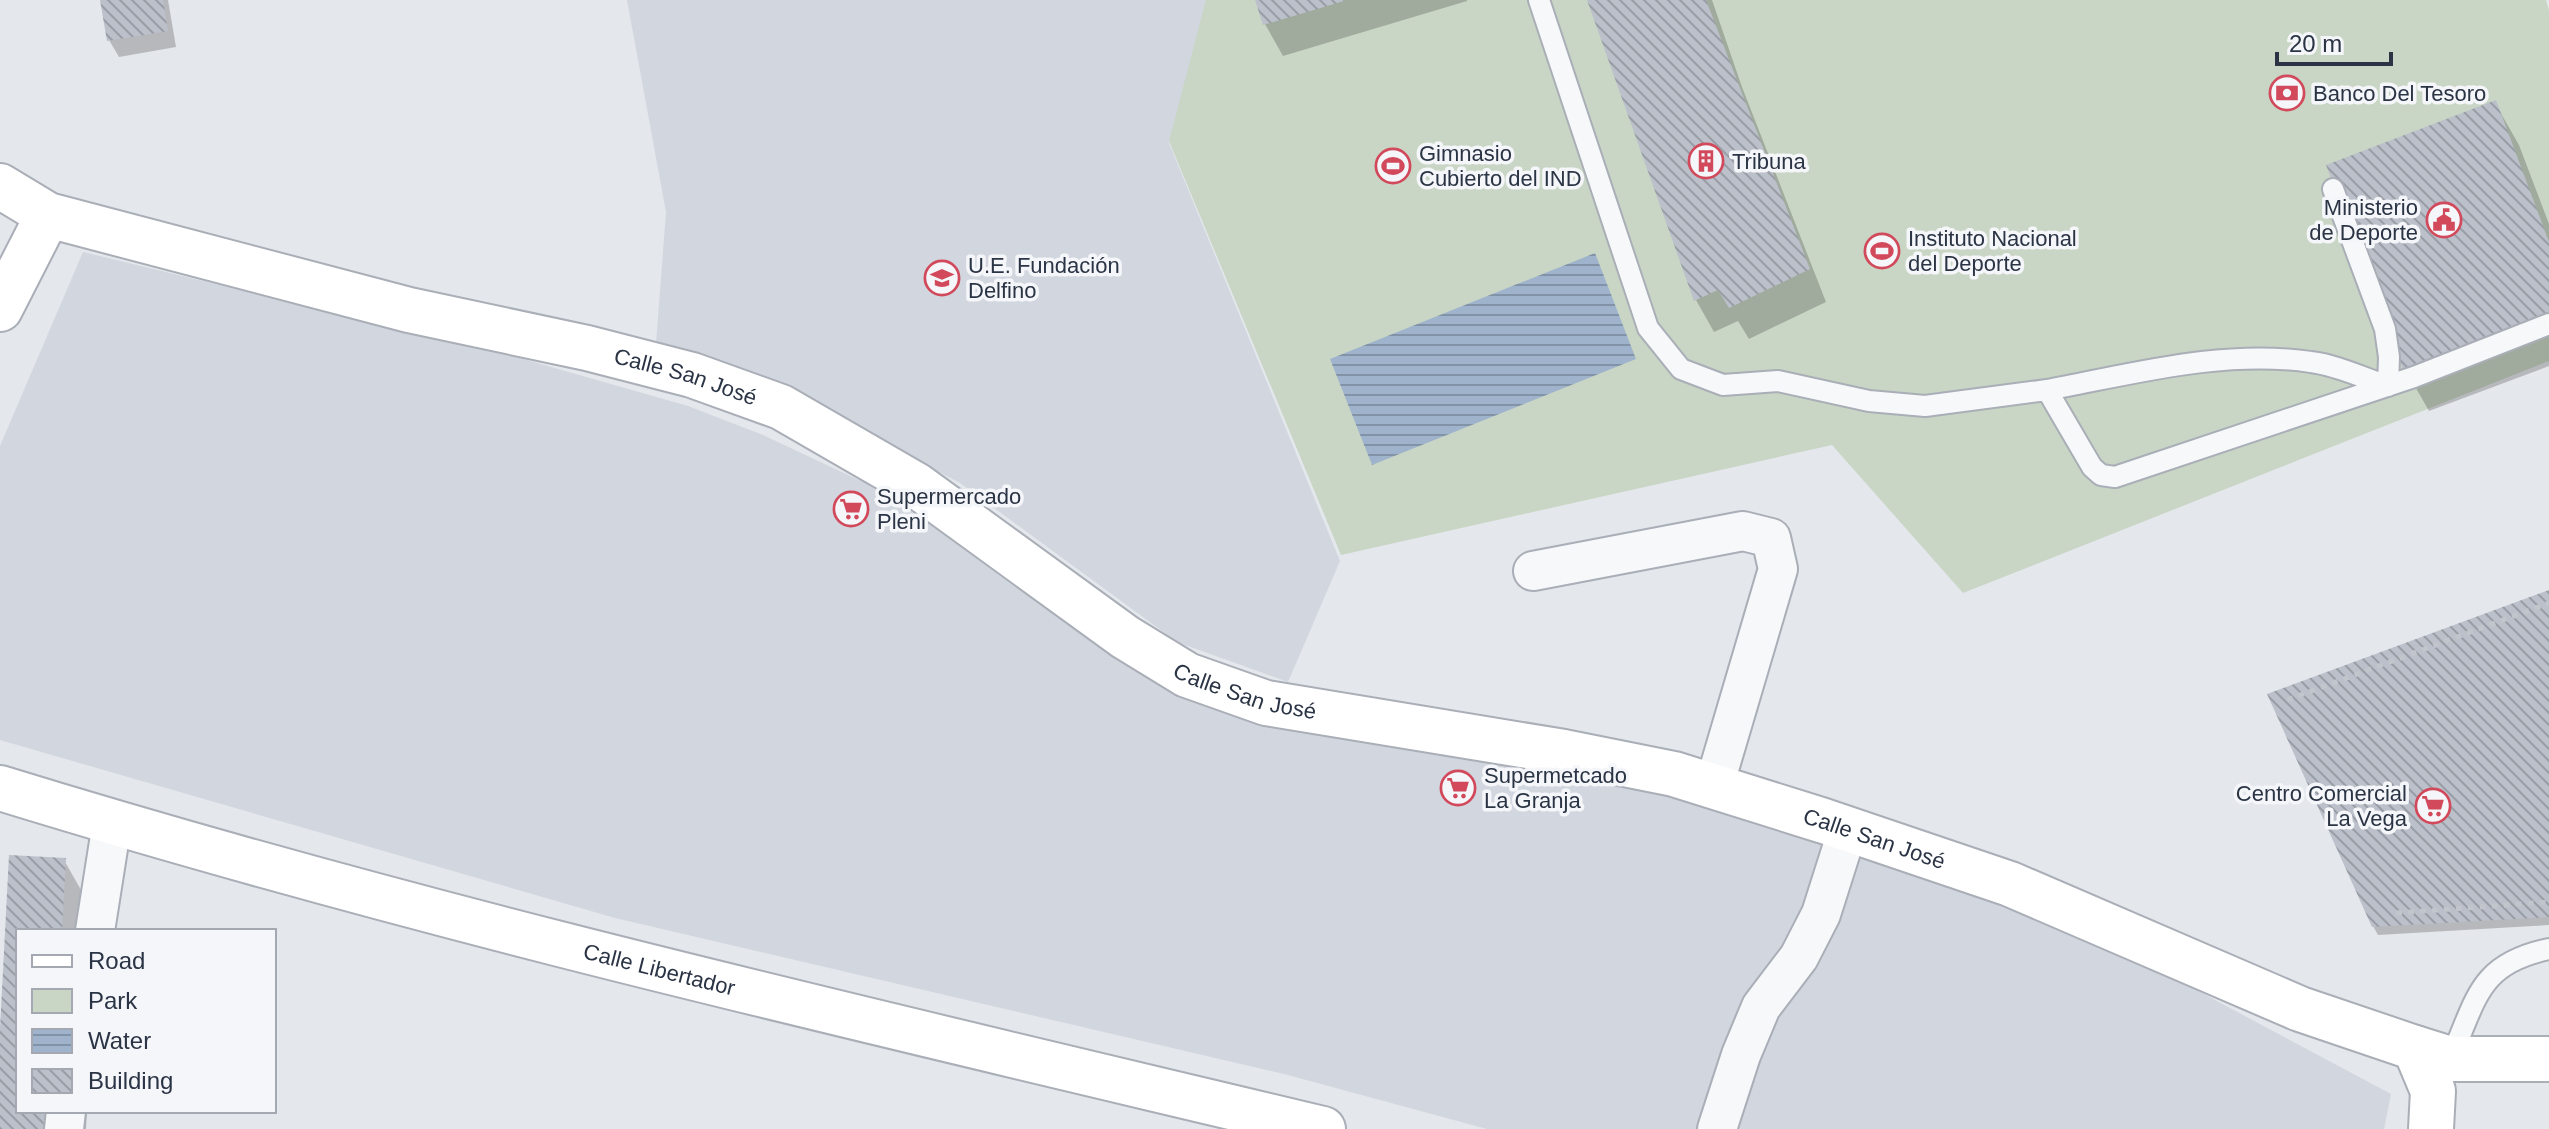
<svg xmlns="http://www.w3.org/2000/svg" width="2549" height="1129" font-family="Helvetica,sans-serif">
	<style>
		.built { fill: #d2d6de }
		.green { fill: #c9d6c5 }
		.water { fill: url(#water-rules) }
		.shadow { fill: #0003 }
		.building { fill: url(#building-back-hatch) }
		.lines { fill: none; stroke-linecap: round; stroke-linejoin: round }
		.lane-casing { stroke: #a9aeb7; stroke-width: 24 }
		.street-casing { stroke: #a9aeb7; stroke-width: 42 }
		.secondary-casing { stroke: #a9aeb7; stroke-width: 48 }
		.path { stroke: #c2c5cb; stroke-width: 5; stroke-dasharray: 6 6; stroke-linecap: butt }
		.lane { stroke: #f7f8fa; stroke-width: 20 }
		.street { stroke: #f7f8fa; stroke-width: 38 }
		.secondary { stroke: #fff; stroke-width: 44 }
		.labels { text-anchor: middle; stroke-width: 7; stroke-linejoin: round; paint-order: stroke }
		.poi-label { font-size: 22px; fill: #2b3445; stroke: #f4f6f9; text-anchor: start }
		.street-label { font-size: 22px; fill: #2b3445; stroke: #f4f6f9 }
	</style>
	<defs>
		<pattern id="water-rules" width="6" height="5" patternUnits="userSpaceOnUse" patternTransform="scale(2)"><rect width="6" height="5" fill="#9fb4cc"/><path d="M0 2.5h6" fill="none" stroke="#8293a7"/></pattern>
		<pattern id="building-back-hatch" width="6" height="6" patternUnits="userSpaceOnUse" patternTransform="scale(2)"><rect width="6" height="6" fill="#bbc0ca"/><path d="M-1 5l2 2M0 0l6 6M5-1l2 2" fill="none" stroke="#989da6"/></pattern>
	</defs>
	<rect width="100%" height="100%" fill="#e4e7ec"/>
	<path class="built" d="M627 0H1207L1169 143 1340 561 1288 682 1177 642 960 483 800 399 656 344 666 212Z
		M83 252 509 355 688 406 763 435 865 483 1000 567 1116 653 1198 703 1339 717 1550 755 2010 903 2140 960 2391 1094 2384 1129H1487L1284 1074 615 918 0 740V446Z"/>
	<path class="green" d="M1206 0H2546L2549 10V361L1963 593 1832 445 1341 555 1169 141Z"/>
	<path class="water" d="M1595 253 1636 359 1372 465 1330 359Z"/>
	<path class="shadow" d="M102 0H168L176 47 119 57 109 40Z
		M1257 0H1467V1L1283 56 1265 24Z
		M1589 0H1712L1742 87 1826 302 1749 339 1738 321 1714 332 1696 300Z
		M2495 103 2519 145 2549 224V366L2429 411 2405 369Z
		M2549 592V925L2378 935 2373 926Z
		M11 857 64 860 97 918V931H18V1111H87L86 1129H0V1068Z"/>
	<path class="building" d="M100 0H163L168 31 107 41Z
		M1255 0H1344V1L1263 25Z
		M1587 0H1706L1810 269 1729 308 1718 290 1694 301Z
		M2496 100 2549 242V314L2403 370 2326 165Z
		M2549 590V917L2372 927 2267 694Z
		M9 855 66 858 62 931H18V1111H52L51 1129H0V1029Z"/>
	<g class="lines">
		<g class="lane-casing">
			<path id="lane" d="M1539 0 1648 328 1681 369 1723 385 1778 381 1869 401 1925 406 2047 390 2092 467 2101 475 2115 477 2414 377 2549 324
				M2047 390C2133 374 2223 349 2311 362 2337 365 2363 378 2388 386L2389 357 2385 329 2333 189
				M2450 1059C2477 1000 2477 964 2549 949"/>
		</g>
		<g class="street-casing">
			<path id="street" d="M1533 571 1743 531 1771 538 1778 569 1714 786
				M95 931 112 823
				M64 1129 66 1111
				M1717 1129 1741 1055 1761 1007 1799 957 1821 914 1848 829"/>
		</g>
		<g class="secondary-casing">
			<g id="secondary">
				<path id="s1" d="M0 186 48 215 409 310 587 348 692 375 781 407 916 485 1125 637 1187 675 1266 703 1564 752 1674 774 1824 821 2010 884 2300 1009 2415 1048 2450 1059H2549"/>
				<path d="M0 309 48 215"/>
				<path id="s2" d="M0 788C435 922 880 1023 1323 1129"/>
				<path d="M2415 1048 2433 1091 2431 1129"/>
			</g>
		</g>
		<path class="path" d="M2287 700 2549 603
			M2396 913 2549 902"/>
		<use href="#lane" class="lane"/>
		<use href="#street" class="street"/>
		<use href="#secondary" class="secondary"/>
	</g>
	<defs>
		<g id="bank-ring" transform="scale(1.8)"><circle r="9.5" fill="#f4f6f9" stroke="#d1495b" stroke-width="1.5"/><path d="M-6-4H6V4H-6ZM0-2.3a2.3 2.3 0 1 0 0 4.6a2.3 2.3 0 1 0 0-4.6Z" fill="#d1495b"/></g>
		<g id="building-ring" transform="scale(1.8)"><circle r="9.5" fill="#f4f6f9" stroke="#d1495b" stroke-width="1.5"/><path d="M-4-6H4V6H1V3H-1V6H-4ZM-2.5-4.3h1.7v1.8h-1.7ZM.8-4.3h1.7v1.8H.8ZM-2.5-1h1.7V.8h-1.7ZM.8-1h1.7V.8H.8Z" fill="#d1495b"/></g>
		<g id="stadium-ring" transform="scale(1.8)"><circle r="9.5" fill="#f4f6f9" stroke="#d1495b" stroke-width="1.5"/><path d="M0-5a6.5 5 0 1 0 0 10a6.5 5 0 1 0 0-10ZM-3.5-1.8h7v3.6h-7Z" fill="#d1495b"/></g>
		<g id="civic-ring" transform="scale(1.8)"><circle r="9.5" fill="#f4f6f9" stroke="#d1495b" stroke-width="1.5"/><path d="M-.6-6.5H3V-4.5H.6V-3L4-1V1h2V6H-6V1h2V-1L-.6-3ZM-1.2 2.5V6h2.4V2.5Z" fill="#d1495b"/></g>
		<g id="school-ring" transform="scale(1.8)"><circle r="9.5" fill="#f4f6f9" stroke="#d1495b" stroke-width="1.5"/><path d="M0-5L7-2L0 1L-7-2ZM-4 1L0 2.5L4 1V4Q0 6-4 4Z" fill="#d1495b"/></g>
		<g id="supermarket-ring" transform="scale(1.8)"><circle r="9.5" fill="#f4f6f9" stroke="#d1495b" stroke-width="1.5"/><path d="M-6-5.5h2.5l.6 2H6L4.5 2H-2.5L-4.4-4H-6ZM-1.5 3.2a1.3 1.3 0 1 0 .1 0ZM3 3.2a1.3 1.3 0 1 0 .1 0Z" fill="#d1495b"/></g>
	</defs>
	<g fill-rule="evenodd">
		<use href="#bank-ring" x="2287" y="93"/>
		<use href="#building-ring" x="1706" y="161"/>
		<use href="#stadium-ring" x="1393" y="166"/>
		<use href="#civic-ring" x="2444" y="220"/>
		<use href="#stadium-ring" x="1882" y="251"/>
		<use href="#school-ring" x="942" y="278"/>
		<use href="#supermarket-ring" x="851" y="509"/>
		<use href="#supermarket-ring" x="1458" y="788"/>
		<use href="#supermarket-ring" x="2433" y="806"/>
	</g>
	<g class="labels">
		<g class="poi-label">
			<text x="2313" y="101">Banco Del Tesoro</text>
			<text x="1419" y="161">Gimnasio<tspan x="1419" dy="25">Cubierto del IND</tspan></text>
			<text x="1732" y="169">Tribuna</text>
			<text x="2418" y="215" text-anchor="end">Ministerio<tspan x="2418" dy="25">de Deporte</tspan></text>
			<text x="1908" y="246">Instituto Nacional<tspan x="1908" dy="25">del Deporte</tspan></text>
			<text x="968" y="273">U.E. Fundación<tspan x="968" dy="25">Delfino</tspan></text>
			<text x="877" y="504">Supermercado<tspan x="877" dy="25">Pleni</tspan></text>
			<text x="1484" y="783">Supermetcado<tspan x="1484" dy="25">La Granja</tspan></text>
			<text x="2407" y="801" text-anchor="end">Centro Comercial<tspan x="2407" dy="25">La Vega</tspan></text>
		</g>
		<g class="street-label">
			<text dy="8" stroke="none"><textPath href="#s1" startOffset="714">Calle San José</textPath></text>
			<text dy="8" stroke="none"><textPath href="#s1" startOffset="1362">Calle San José</textPath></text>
			<text dy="8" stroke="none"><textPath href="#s1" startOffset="2010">Calle San José</textPath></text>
			<text dy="8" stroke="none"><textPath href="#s2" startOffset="684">Calle Libertador</textPath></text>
		</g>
	</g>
	<rect x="16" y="929" width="260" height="184" fill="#f4f6f9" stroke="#a4a8b1" stroke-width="2"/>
	<rect x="32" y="955" width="40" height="12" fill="#ffffff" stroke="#a4a8b1" stroke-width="2"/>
	<text x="88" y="969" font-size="24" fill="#2b3445">Road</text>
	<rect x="32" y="989" width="40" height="24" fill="#c9d6c5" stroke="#a4a8b1" stroke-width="2"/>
	<text x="88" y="1009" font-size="24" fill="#2b3445">Park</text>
	<rect x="32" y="1029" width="40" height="24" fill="url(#water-rules)" stroke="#a4a8b1" stroke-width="2"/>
	<text x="88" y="1049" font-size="24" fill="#2b3445">Water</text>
	<rect x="32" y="1069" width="40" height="24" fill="url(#building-back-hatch)" stroke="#a4a8b1" stroke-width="2"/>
	<text x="88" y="1089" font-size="24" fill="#2b3445">Building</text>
	<path d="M2277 52v12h114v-12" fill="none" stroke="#2b3445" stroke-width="4"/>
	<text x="2289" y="52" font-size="24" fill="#2b3445" stroke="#f4f6f9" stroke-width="6" paint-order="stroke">20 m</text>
</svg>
